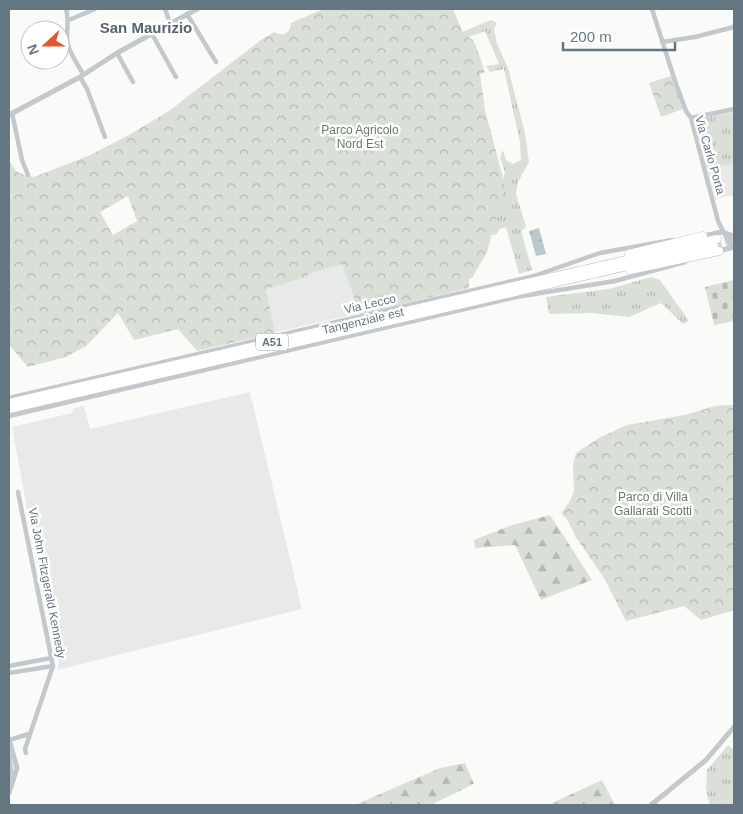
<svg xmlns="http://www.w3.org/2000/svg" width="743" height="814" font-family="Helvetica,sans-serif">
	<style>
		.built { fill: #e8e9e9 }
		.grass { fill: url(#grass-tufts) }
		.forest { fill: url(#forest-firs) }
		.cemetery { fill: url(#cemetery-stones) }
		.park { fill: url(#park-crowns); fill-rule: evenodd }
		.water { fill: url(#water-ripples) }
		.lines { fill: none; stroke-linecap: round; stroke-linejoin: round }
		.motorway-tunnel { stroke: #d5d9db; stroke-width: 8; stroke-dasharray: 8 4; stroke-linecap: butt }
		.motorway-casing { stroke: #b4b9bd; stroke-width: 9 }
		.minor { stroke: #c3c8cc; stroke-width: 4.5 }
		.tertiary { stroke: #c3c8cc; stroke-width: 5 }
		.motorway { stroke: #fff; stroke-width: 8 }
		.labels { text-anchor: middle; stroke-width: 5; stroke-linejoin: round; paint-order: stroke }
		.shield { fill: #fff; stroke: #939fa8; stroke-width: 1 }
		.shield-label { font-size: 11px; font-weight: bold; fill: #657683 }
		.park-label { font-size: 12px; fill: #687a64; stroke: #fff }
		.street-label { font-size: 12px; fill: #657683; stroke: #fff }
		.quarter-label { font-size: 15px; font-weight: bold; fill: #57646e; stroke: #fff }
	</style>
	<defs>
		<pattern id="grass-tufts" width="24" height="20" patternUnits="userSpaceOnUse" patternTransform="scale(1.25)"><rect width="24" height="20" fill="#dadfd7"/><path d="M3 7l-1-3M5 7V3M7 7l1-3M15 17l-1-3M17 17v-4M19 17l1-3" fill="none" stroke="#b4b9b4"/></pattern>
		<pattern id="forest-firs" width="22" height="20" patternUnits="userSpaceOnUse" patternTransform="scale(1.25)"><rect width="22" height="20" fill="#dadfd7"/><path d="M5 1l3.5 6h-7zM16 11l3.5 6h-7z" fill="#b4b9b4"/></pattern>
		<pattern id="cemetery-stones" width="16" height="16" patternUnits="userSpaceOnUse" patternTransform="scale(1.25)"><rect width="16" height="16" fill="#dadfd7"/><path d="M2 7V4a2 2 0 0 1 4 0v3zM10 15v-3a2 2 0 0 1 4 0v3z" fill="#b4b9b4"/></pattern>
		<pattern id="park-crowns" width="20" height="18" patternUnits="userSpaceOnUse" patternTransform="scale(1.25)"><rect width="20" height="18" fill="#dadfd7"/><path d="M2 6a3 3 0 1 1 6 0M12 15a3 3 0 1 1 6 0" fill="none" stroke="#b4b9b4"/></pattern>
		<pattern id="water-ripples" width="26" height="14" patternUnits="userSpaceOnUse" patternTransform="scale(1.25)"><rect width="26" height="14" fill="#bbc7cb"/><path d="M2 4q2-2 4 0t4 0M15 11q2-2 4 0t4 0" fill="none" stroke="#9ca6aa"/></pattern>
	</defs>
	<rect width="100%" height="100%" fill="#fafaf8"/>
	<path class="built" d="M734 164V195L715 199 707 169Z
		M371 248 396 305 277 332 268 328 264 287Z
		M250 392 302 609 57 670 59 663 57 653 52 645 12 427 72 413 74 408 84 406 90 429Z"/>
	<path class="grass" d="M491 20 497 23 494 29 497 44 508 68 525 133 529 162 518 182 516 194 526 227 521 231 532 270 519 274 506 227 500 229 496 235 490 234 505 172 500 158 503 150 506 160 513 164 521 160 520 142 504 69 490 72 486 66 499 64 485 31 461 40 460 33Z
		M734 112V164L707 169 696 123 700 118Z
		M651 277 660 280 689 321 683 324 661 303 629 317 591 313 549 314 546 297 609 289Z
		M728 745 734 750V805H710L706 790 707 770Z"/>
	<path class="forest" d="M550 515 592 580 541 600 515 545 475 548 474 540 512 525Z
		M465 763 474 784 431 805H355L440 768Z
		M602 780 615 805H548Z"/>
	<path class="cemetery" d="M734 280V321L714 325 705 287Z"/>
	<path class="park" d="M323 9H453L464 35 472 39 476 46 485 72 480 74 485 110 505 185 487 252 472 278 469 279V288L360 314 342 264 308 274V276L266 289 275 333 197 351 178 329 134 340 118 313 86 346 66 357 28 367 9 345V161L16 171 24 175 34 177 88 156 129 135 169 111 261 40 274 32C283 37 291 33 291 23ZM128 196 137 221 113 235 100 212Z
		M671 76 683 109 661 117 649 83Z
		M727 405H734V610L701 620 684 606 626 621 604 578 577 539 567 519 561 513 569 503 574 491 573 465 576 453 601 437 627 425 685 415 715 406Z"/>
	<path class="water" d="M539 228 546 254 536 256 529 231Z"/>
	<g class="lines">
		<path class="motorway-tunnel" d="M714 246 734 241"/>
		<g class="motorway-casing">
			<path id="motorway" d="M629 254 703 236
				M630 270 719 251
				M9 403 717 239
				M9 409 714 246"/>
		</g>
		<path class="minor" d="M66 9C69 19 67 26 67 37 67 50 77 63 83 74
			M165 9 170 23
			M652 9 675 81 686 111 691 118 718 221 728 241
			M187 14 216 62
			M69 20 95 9
			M152 34 176 77
			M662 42 695 37 734 27
			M117 53 133 82
			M80 77 87 89 105 137
			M12 113 22 160 28 175
			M691 118 734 109
			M9 398 534 276 600 253 672 240
			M9 416 516 297 615 281 685 262
			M18 492 53 666 25 749 26 753
			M9 666 51 658
			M9 673 53 666
			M9 740 29 734"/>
		<path class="tertiary" d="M9 115 80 77 117 53 197 9
			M703 236 722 232 734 236
			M734 236 729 238 728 241 734 246
			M719 251 734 247
			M9 739 17 768 9 793
			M9 757 12 779
			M651 805 706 760 734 727"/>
		<use href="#motorway" class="motorway"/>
	</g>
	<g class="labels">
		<rect class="shield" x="256" y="333.5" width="32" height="17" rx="4"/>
		<g class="shield-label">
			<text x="272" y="346">A51</text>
		</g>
		<g class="park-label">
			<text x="360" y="134">Parco Agricolo<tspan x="360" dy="14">Nord Est</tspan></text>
			<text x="653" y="501">Parco di Villa<tspan x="653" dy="14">Gallarati Scotti</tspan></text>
		</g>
		<g class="street-label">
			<text transform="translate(710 155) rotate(74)" y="4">Via Carlo Porta</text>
			<text transform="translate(370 304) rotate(-13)" y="4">Via Lecco</text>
			<text transform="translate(363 321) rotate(-13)" y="4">Tangenziale est</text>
			<text transform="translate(47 583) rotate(79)" y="4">Via John Fitzgerald Kennedy</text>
		</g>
		<g class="quarter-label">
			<text x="146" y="33">San Maurizio</text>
		</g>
	</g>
	<rect width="743" height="814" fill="none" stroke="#657683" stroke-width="20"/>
	<g transform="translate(45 45) rotate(249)"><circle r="24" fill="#ffffff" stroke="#c1c8cd"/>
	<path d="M0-4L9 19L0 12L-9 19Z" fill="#e4572e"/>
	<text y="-8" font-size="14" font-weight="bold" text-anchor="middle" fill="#657683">N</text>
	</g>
	<path d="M563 42v8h112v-8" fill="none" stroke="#657683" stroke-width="2.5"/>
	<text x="570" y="42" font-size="15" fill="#657683" stroke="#ffffff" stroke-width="4" paint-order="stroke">200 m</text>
</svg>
